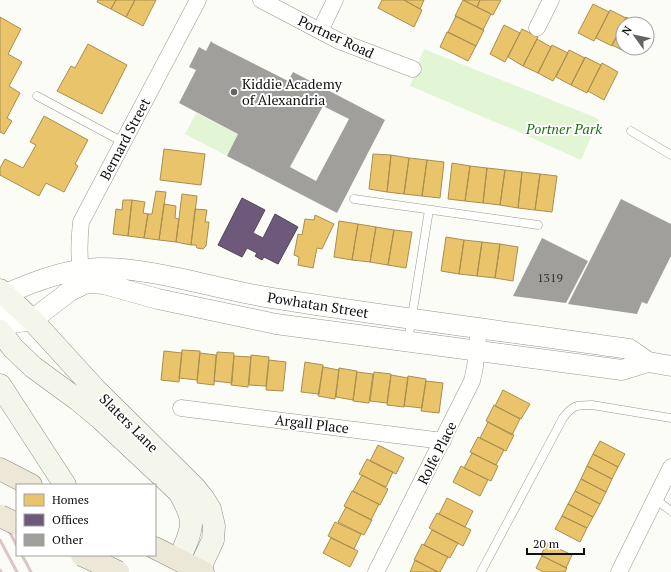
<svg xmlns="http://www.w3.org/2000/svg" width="671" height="572" font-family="'PT Serif',serif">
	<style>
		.green { fill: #e2f5d4 }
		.homes { fill: #e9c46a; stroke: #a88e4f }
		.offices { fill: #6d597a; stroke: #51435a }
		.building { fill: #a09f9b; fill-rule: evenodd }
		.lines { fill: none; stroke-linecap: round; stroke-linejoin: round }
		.service-casing { stroke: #969694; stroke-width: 9 }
		.minor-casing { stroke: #969694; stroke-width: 17 }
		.tertiary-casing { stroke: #969694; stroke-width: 21 }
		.secondary-casing { stroke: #8d8d8b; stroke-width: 23 }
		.trunk-casing { stroke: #848481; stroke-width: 23 }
		.service { stroke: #fffffe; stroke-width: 8 }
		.minor { stroke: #fffffe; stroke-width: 16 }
		.tertiary { stroke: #fffffe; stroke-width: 20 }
		.secondary { stroke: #f5f6eb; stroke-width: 22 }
		.trunk { stroke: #ede7d8; stroke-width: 22 }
		.rail { stroke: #dac6c4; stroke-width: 3 }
		.trunk-bridge-casing { stroke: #848481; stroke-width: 23; stroke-linecap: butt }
		.trunk-bridge { stroke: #ede7d8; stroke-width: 22 }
		.poi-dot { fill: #636361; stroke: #fff; stroke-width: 1.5 }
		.labels { text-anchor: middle; stroke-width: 4; stroke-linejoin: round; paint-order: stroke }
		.number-label { font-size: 12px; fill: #343433 }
		.street-label { font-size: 14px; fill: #101010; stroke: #fff }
		.poi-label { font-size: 14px; fill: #101010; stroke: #fff; text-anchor: start }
		.park-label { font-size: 14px; font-style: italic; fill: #1f7019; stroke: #fff }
	</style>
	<rect width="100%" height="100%" fill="#fcfcf7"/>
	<path class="green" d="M424 49 599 119 581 160 512 129 410 86Z
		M196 113 238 134 227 156 185 134Z"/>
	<path class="homes" d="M98 0H116L111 9 97 2Z
		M116 0H135L126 17 111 9Z
		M135 0H156L143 26 126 17Z
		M382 0H404L422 10 414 27 378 8Z
		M404 0H424L420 9Z
		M463 0 491 14 483 30 455 16Z
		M463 0H480L477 7Z
		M480 0H501L493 15 477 7Z
		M593 4 609 12 594 41 578 33Z
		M610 10 626 18 612 46 596 38Z
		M456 16 484 30 476 46 448 32Z
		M0 17 21 29 8 54 22 62 9 86 20 93 7 118 12 121 4 134 0 132Z
		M626 17 640 24H623V48H630L628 53 612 45Z
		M504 25 520 33 505 62 490 54Z
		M522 29 538 37 523 66 508 57Z
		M447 32 476 46 468 61 440 47Z
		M537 39 551 47 538 73 523 66Z
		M88 44 127 65 102 114 57 91 71 66 75 68Z
		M552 45 568 53 553 81 538 73Z
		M569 50 585 58 571 85 556 77Z
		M585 57 601 65 587 93 571 85Z
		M602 63 618 72 604 100 588 91Z
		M44 116 88 140 75 164 78 166 64 192 46 183 39 196 0 175V168L5 159 23 168 36 145 30 142Z
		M164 149 205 154 201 185 160 180Z
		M373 154 391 155 387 192 369 189Z
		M391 155 409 158 404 194 387 192Z
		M409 158 427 160 422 196 404 194Z
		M427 160 444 162 440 198 422 196Z
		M452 163 470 166 465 201 448 199Z
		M470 166 487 168 483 203 465 201Z
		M487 168 505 170 500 205 483 203Z
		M505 170 522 172 518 208 500 205Z
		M522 172 540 174 535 210 518 208Z
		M540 174 557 176 552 212 535 210Z
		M156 191 166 192 159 240 144 238 148 214H152Z
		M182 194 197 196 191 245 176 242Z
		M123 200H132L128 236 113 234 116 209 122 210Z
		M132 200 145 202 143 213 148 214 144 238 128 236Z
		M164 204 176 206 175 218 179 219 176 242 159 240Z
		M195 209 207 210 205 222H209L206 246 203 249 197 248 196 245H191Z
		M315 215 334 224 322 249 317 248 313 268 298 265 299 257 294 255 298 234 302 235 305 219 314 220Z
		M339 221 358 224 352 260 334 257Z
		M358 224 376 227 370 262 352 260Z
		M376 227 394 230 388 265 370 262Z
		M394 230 412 232 406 268 388 265Z
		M446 237 464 240 459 274 441 271Z
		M464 240 482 242 477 276 459 274Z
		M482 242 500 244 495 278 477 276Z
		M500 244 518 247 513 281 495 278Z
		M182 350 200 351 197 380 179 378Z
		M164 351 182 353 179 382 161 380Z
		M217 352 234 353 232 383 214 381Z
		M200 353 216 355 214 385 197 383Z
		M251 355 269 357 266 386 249 385Z
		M234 356 251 357 248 387 231 385Z
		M269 360 286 362 283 391 266 390Z
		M305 362 323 365 319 394 301 392Z
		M323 367 339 370 335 399 318 396Z
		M339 368 357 371 353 400 336 397Z
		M357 372 373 374 369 403 353 401Z
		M374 372 391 374 387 403 370 401Z
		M391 375 408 378 404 407 387 405Z
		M408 376 426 379 422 408 404 406Z
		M426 381 443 383 439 413 421 411Z
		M503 390 530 404 521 419 495 406Z
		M494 405 520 419 512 435 486 421Z
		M488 422 514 435 506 451 480 438Z
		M478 437 504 450 496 465 470 452Z
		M600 441 625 454 618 467 593 454Z
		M378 445 404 458 396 474 370 461Z
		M472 453 498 466 491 481 464 468Z
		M593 454 618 467 612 479 587 466Z
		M367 459 393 472 386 487 359 474Z
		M461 466 488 480 480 496 453 482Z
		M587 466 612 479 606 492 581 479Z
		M362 475 388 489 380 505 353 491Z
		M581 479 606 492 600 504 575 491Z
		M352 491 379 504 371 520 344 506Z
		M575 491 600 504 593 517 568 504Z
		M447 498 473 511 465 527 439 514Z
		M568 504 593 517 587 528 562 516Z
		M346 507 372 520 364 535 338 522Z
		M437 513 471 530 463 546 429 528Z
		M562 516 587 528 580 542 555 529Z
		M335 522 361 534 354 549 328 536Z
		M432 530 458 543 450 558 424 545Z
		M331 538 358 551 350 567 323 553Z
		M547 543 572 555 566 568 541 555Z
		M422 544 448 557 440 572H438L414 560Z
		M542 556 567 568 565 572H543L536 568Z
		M415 560 438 572H410Z"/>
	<path class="offices" d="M242 198 265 210 253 233 263 238 275 214 298 227 278 264 264 257 262 260 255 256 257 253 247 248 242 257 218 245Z"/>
	<path class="building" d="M211 41 213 43 288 81 293 72 385 120 337 213 227 156 238 134 179 103 196 70 189 67 199 47 206 51ZM323 106 349 119 316 181 290 167Z
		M621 199 671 224V256L647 304 642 302 637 314 568 304Z
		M542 238 588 261 566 303 513 296Z"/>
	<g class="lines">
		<g class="service-casing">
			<path id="service" d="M37 96 123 142
				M631 131 671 155
				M354 199 538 225
				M408 341 429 210
				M655 499 671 511
				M481 572 563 418C573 405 576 405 592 405L671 418"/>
		</g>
		<g class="minor-casing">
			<path id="minor" d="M261 0 339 41 413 69
				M537 28 551 0
				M320 31 335 0
				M83 281C78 261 79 242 81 222L198 0
				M181 408 443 441
				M376 572 472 381 475 367 479 328
				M619 572 671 467"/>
		</g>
		<g class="tertiary-casing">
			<path id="tertiary" d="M0 310 4 295C34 281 66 269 99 268 158 268 214 289 272 298 390 317 510 332 629 349L648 362
				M0 325 32 320 70 291 84 284 92 283 104 284 158 299 276 324 622 370 648 362 671 366"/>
		</g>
		<g class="secondary-casing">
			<path id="secondary" d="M0 290 32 320 95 389 195 488 203 498 210 509 214 526 213 540 198 572
				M0 331 13 348 33 367 78 400 101 419 179 492C184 501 190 511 191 521 192 532 183 550 179 560
				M0 385 65 485"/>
		</g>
		<g class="trunk-casing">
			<path id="trunk" d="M0 469 31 485
				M155 548 203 572"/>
		</g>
		<use href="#service" class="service"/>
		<use href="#minor" class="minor"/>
		<use href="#tertiary" class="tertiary"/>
		<use href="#secondary" class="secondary"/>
		<use href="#trunk" class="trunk"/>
		<path class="rail" d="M0 514 17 546
			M0 540 17 572
			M22 555 31 572
			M0 570 1 572"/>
		<g class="trunk-bridge-casing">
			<path id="trunk-bridge" d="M0 516 17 524
				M82 555 118 572"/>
		</g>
		<use href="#trunk-bridge" class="trunk-bridge"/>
	</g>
	<circle class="poi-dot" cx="234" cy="92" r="4"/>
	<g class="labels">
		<g class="number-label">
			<text x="550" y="282">1319</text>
		</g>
		<g class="street-label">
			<text transform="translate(336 37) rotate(25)" y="5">Portner Road</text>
			<text transform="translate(125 139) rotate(-62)" y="5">Bernard Street</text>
			<text transform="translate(318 305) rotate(9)" y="5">Powhatan Street</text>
			<text transform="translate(129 423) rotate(45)" y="5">Slaters Lane</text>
			<text transform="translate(312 424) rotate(7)" y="5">Argall Place</text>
			<text transform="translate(437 453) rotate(-63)" y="5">Rolfe Place</text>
		</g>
		<g class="poi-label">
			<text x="242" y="89">Kiddie Academy<tspan x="242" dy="16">of Alexandria</tspan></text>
		</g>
		<g class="park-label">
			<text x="564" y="134">Portner Park</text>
		</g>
	</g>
	<rect x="16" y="484" width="140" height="72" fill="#ffffff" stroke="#9f9f9f"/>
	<rect x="24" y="494" width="20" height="12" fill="#e9c46a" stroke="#9f9f9f"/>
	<text x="52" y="504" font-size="12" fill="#101010">Homes</text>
	<rect x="24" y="514" width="20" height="12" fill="#6d597a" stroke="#9f9f9f"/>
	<text x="52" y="524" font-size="12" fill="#101010">Offices</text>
	<rect x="24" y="534" width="20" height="12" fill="#a09f9b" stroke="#9f9f9f"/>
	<text x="52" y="544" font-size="12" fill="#101010">Other</text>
	<g transform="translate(635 36) rotate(303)"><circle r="19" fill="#ffffff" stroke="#9f9f9f"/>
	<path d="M0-3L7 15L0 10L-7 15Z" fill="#636361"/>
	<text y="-6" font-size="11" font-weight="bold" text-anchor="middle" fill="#101010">N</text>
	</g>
	<path d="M527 548v6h57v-6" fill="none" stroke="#101010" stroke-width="2"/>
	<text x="533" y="548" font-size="12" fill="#101010" stroke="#ffffff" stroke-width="3" paint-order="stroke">20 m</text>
</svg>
